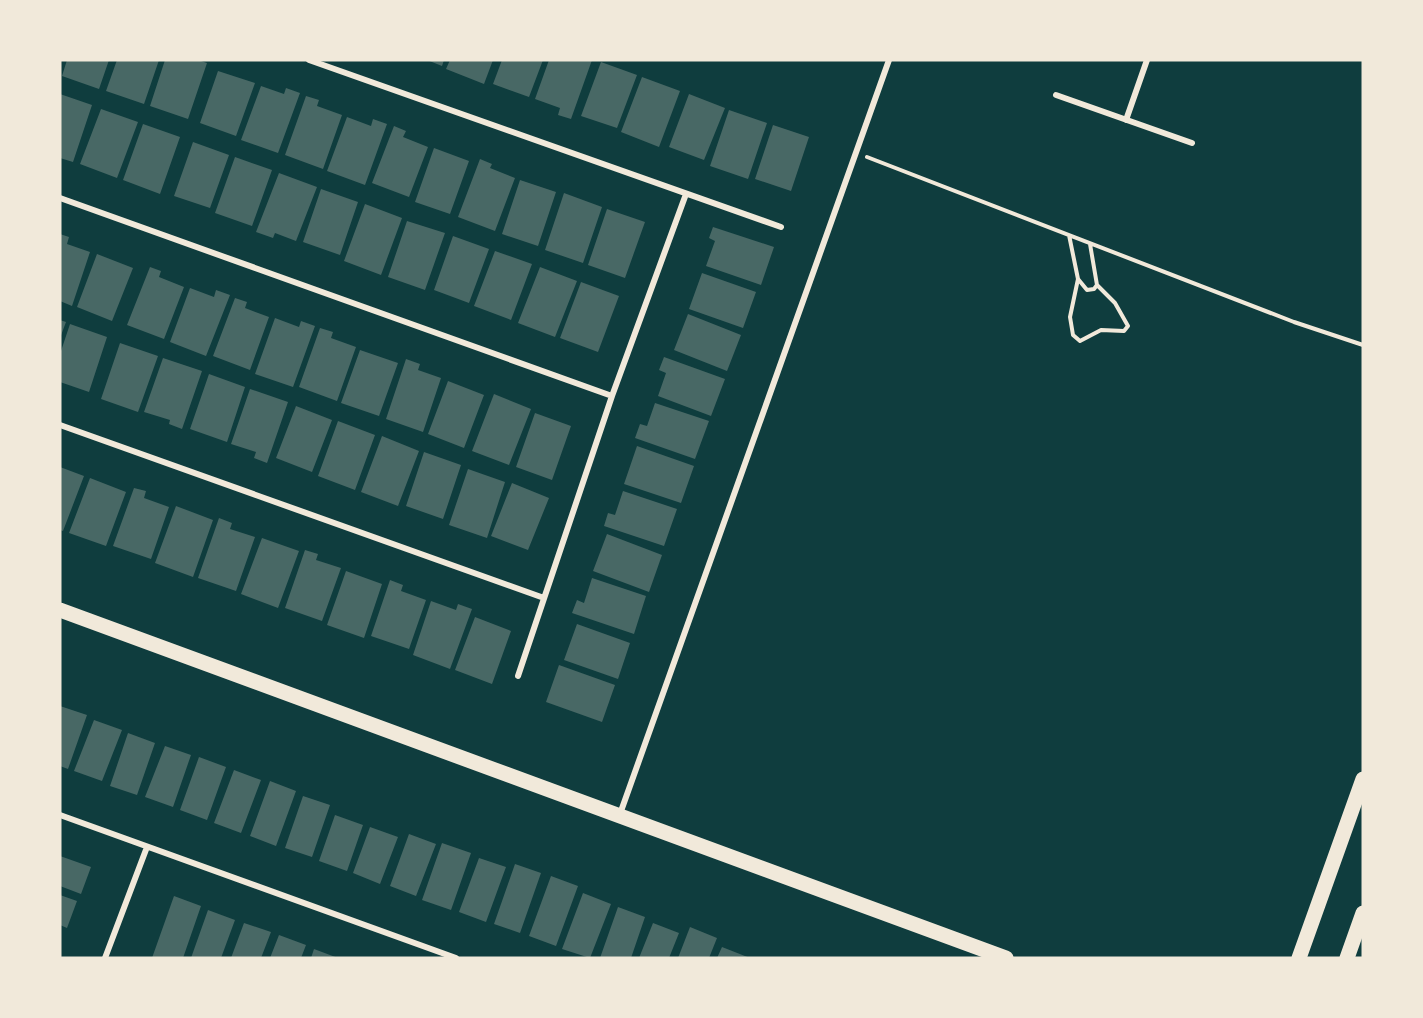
<svg xmlns="http://www.w3.org/2000/svg" width="1423" height="1018" font-family="'PT Sans Narrow',sans-serif">
	<style>
		.building { fill: #486865 }
		.lines { fill: none; stroke-linecap: round; stroke-linejoin: round }
		.path { stroke: #f1e9da; stroke-width: 4 }
		.minor { stroke: #f1e9da; stroke-width: 6 }
		.primary { stroke: #f1e9da; stroke-width: 15 }
	</style>
	<rect width="100%" height="100%" fill="#0f3d3e"/>
	<path class="building" d="M67 60H109L99 89 62 76Z
		M117 60H159L144 104 106 91Z
		M165 60H198L207 63 188 119 150 106Z
		M427 60H444L442 66Z
		M450 60H493L484 84 446 69Z
		M502 60H543L529 97 493 84Z
		M549 60H592L571 119 558 115 560 108 535 99Z
		M601 62 637 75 617 128 581 116Z
		M218 71 255 83 236 136 200 123Z
		M642 77 680 91 659 147 621 132Z
		M261 86 284 94 286 88 300 93 278 153 241 140Z
		M60 94 92 105 73 162 60 158Z
		M689 94 725 108 704 160 669 147Z
		M306 96 319 100 317 106 342 115 323 169 285 155Z
		M101 109 138 122 117 178 80 164Z
		M729 110 767 123 748 179 710 166Z
		M347 117 371 126 373 119 387 124 365 185 327 171Z
		M143 124 180 137 160 194 123 180Z
		M773 125 809 137 791 191 755 179Z
		M394 126 406 131 403 137 428 147 409 197 372 183Z
		M193 142 229 155 210 208 174 196Z
		M434 148 469 161 450 214 415 202Z
		M235 157 272 170 252 226 215 213Z
		M480 159 492 164 490 168 515 178 495 231 458 217Z
		M279 173 317 187 296 241 275 233 273 238 256 232Z
		M520 180 556 192 538 246 502 234Z
		M321 189 358 202 340 255 303 242Z
		M564 193 602 207 583 263 545 250Z
		M365 204 402 218 381 275 344 261Z
		M607 209 645 222 625 278 588 265Z
		M407 221 445 233 425 290 388 277Z
		M713 227 774 247 761 285 706 266 715 241 709 238Z
		M60 234 69 237 67 244 90 252 72 306 60 301Z
		M453 236 489 249 469 303 434 290Z
		M495 251 532 264 511 320 474 306Z
		M97 254 133 268 112 321 77 307Z
		M150 267 161 271 159 277 184 287 164 339 127 325Z
		M540 267 577 281 555 337 518 323Z
		M702 273 756 292 743 328 689 309Z
		M581 282 619 296 598 352 560 338Z
		M190 288 214 297 216 290 230 295 206 356 170 342Z
		M235 298 247 302 245 308 269 317 250 370 213 356Z
		M688 314 741 335 727 371 674 350Z
		M275 318 299 327 301 321 315 326 293 387 255 374Z
		M60 320 66 322 60 338Z
		M70 324 107 337 89 392 60 382V354Z
		M320 328 333 332 331 338 356 347 337 401 299 387Z
		M120 343 158 356 138 412 101 399Z
		M360 350 398 363 379 416 341 403Z
		M664 357 725 379 711 416 658 396 666 373 659 370Z
		M163 358 202 371 182 429 169 424 170 420 144 412Z
		M406 359 420 364 418 370 441 378 423 432 386 419Z
		M209 374 245 387 227 442 190 429Z
		M448 381 484 395 464 448 428 434Z
		M250 389 288 402 267 463 254 458 256 452 231 444Z
		M494 394 531 409 509 465 472 451Z
		M655 403 709 421 695 459 635 438 640 424 647 426Z
		M296 406 332 420 312 472 276 458Z
		M535 413 571 426 552 480 516 467Z
		M338 421 375 435 355 490 318 476Z
		M382 436 419 451 398 506 361 492Z
		M637 446 694 466 681 503 624 484Z
		M424 452 461 465 443 519 406 506Z
		M60 467 84 476 63 531 60 530Z
		M468 469 505 482 487 538 449 525Z
		M90 478 126 492 106 546 69 533Z
		M512 483 549 498 528 550 491 536Z
		M134 488 146 491 144 498 169 507 151 559 113 546Z
		M623 491 677 509 664 546 604 526 608 513 615 515Z
		M176 506 213 520 193 577 155 563Z
		M219 518 232 523 230 529 255 537 236 591 198 578Z
		M607 534 662 555 649 592 593 571Z
		M262 538 299 551 278 608 241 594Z
		M305 550 318 554 316 560 341 568 322 621 285 608Z
		M346 571 382 584 364 638 327 625Z
		M592 578 646 596 634 634 572 613 577 600 584 603Z
		M390 580 403 585 401 591 426 600 409 649 371 636Z
		M431 601 456 610 458 604 472 609 450 669 413 655Z
		M475 617 511 631 492 684 455 670Z
		M577 624 630 643 618 679 564 660Z
		M559 665 615 685 602 722 546 702Z
		M60 706 87 715 68 769 60 766Z
		M94 720 122 730 102 781 74 771Z
		M128 733 155 743 137 795 110 786Z
		M165 746 191 755 173 807 145 797Z
		M199 757 226 767 207 820 180 810Z
		M234 770 261 780 241 833 214 823Z
		M270 781 296 791 276 846 250 836Z
		M303 796 330 805 312 857 285 848Z
		M335 815 363 825 347 871 319 861Z
		M370 827 398 837 380 884 353 873Z
		M409 834 436 844 416 896 390 886Z
		M442 843 471 853 451 910 422 900Z
		M60 856 91 867 81 894 60 886Z
		M479 858 506 867 486 922 459 912Z
		M515 864 541 873 520 933 494 924Z
		M551 876 578 886 556 946 529 936Z
		M583 893 611 904 590 958 562 949Z
		M60 895 77 901 67 928 60 925Z
		M174 896 201 906 183 958H152Z
		M618 907 645 917 631 958H600Z
		M208 910 235 920 221 958H191Z
		M244 923 271 932 261 958H231Z
		M653 923 679 933 669 958H639Z
		M690 927 717 938 709 958H678Z
		M279 935 306 945 301 958H270Z
		M722 947 750 958H717Z
		M314 949 338 958H311Z"/>
	<g class="lines">
		<path class="path" d="M867 157 1294 322 1363 345
			M1069 235 1078 279 1087 290 1094 289 1097 285 1090 244
			M1078 279 1070 317 1073 335 1080 341 1101 330 1124 331 1128 326 1115 303 1097 285"/>
		<path class="minor" d="M309 60 781 227
			M1056 95 1192 143
			M1126 120 1147 60
			M60 198 612 396
			M60 425 544 598
			M518 676 612 396 686 194
			M620 814 889 60
			M60 815 456 958
			M105 958 147 847"/>
		<path class="primary" d="M60 610 1006 958
			M1299 958 1363 779
			M1347 958 1363 913"/>
	</g>
	<rect width="1423" height="1018" fill="none" stroke="#f1e9da" stroke-width="123"/>
</svg>
